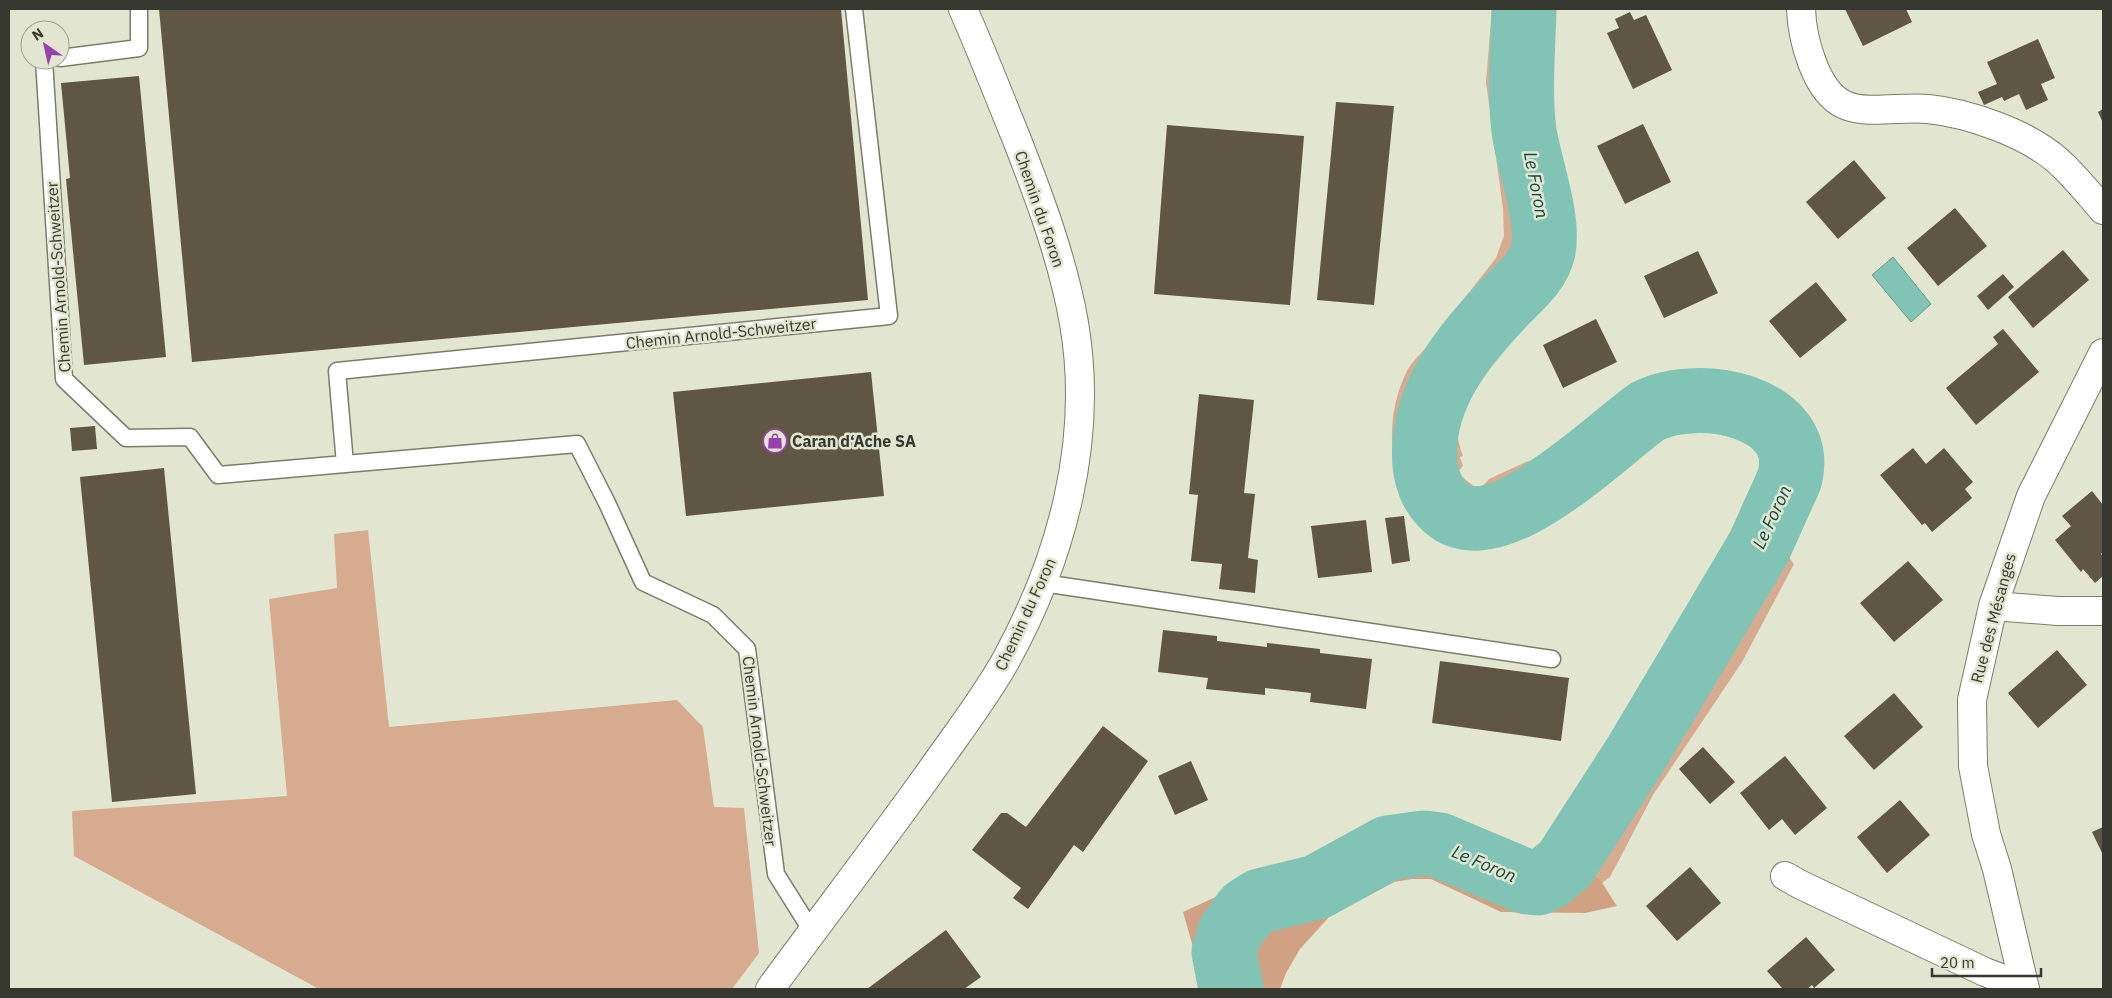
<svg xmlns="http://www.w3.org/2000/svg" width="2112" height="998" font-family="'IBM Plex Sans',sans-serif">
	<style>
		.green { fill: #d7ab90 }
		.forest { fill: #d1a183 }
		.water { fill: #81c4b5; stroke: #6b9a8d }
		.lines { fill: none; stroke-linecap: round; stroke-linejoin: round }
		.river { stroke: #81c4b5; stroke-width: 65 }
		.building { fill: #5f5644 }
		.service-casing { stroke: #797d69; stroke-width: 19 }
		.minor-casing { stroke: #797d69; stroke-width: 30 }
		.service { stroke: #fff; stroke-width: 16 }
		.minor { stroke: #fff; stroke-width: 28 }
		.labels { text-anchor: middle; stroke-width: 5; stroke-linejoin: round; paint-order: stroke }
		.street-label { font-size: 16px; fill: #373830; stroke: #e2e6d0 }
		.poi-label { font-size: 16px; font-weight: bold; fill: #373830; stroke: #e2e6d0; text-anchor: start }
		.water-label { font-size: 18px; font-style: italic; fill: #0e4a40; stroke: #e2e6d0 }
	</style>
	<rect width="100%" height="100%" fill="#e2e6d0"/>
	<path class="green" d="M1492 9H1515L1509 45 1507 79 1515 136 1529 202 1531 239 1530 249 1521 266C1504 287 1486 309 1468 330 1460 339 1451 349 1444 359 1416 399 1393 470 1431 510 1448 527 1469 535 1493 529 1538 517 1575 483 1610 454 1630 437 1653 416 1680 411 1690 410 1701 412 1710 412 1725 412 1738 414 1750 423 1771 438 1777 445 1778 472L1732 572 1635 735 1568 842 1550 865 1542 863 1663 665 1751 491C1755 481 1760 470 1759 458 1756 432 1702 422 1681 430 1662 438 1647 450 1630 462 1586 494 1543 533 1487 542 1459 547 1434 535 1417 514 1386 476 1385 414 1407 371 1412 361 1424 351 1431 342 1452 314 1474 286 1496 258L1504 236 1503 209 1486 82Z
		M1475 358 1483 371C1463 404 1448 416 1463 456L1460 457 1463 466 1457 473 1479 490 1489 479 1528 461 1542 465 1557 455 1563 464 1525 489 1509 494 1499 501 1482 508 1459 504 1439 487 1434 478 1432 460 1439 426 1446 402Z
		M368 530 389 727 677 700 703 727 714 807 744 808 759 953 732 989H319L74 856 72 811 287 796 269 599 337 588 334 534Z
		M1782 548 1794 564 1742 662 1653 795 1610 877 1602 883 1599 878 1578 872 1649 759 1652 760 1706 667 1772 562H1777Z"/>
	<path class="forest" d="M1441 821 1542 863 1599 878 1617 906 1585 913 1501 912 1431 879H1412L1394 882 1329 917 1300 949 1286 973 1280 989H1205L1183 912 1246 883 1403 828Z"/>
	<path class="water" d="M1893 257 1931 304 1911 322 1872 275Z"/>
	<g class="lines">
		<path class="river" d="M1231 989 1224 952 1230 932 1246 910 1260 901 1317 887 1388 848 1424 843 1439 845 1527 882 1538 883 1548 878 1565 864 1636 754 1759 547 1790 478C1807 405 1698 386 1648 411 1608 438 1491 559 1442 504 1426 487 1423 464 1425 441 1430 386 1467 342 1503 304 1518 288 1538 273 1543 251 1550 219 1529 165 1524 131 1519 91 1523 49 1524 9"/>
	</g>
	<path class="building" d="M159 9H841L868 300 192 362Z
		M1845 9H1906L1912 22 1863 46Z
		M1630 12 1634 20 1646 15 1672 70 1633 89 1607 33 1619 28 1615 19Z
		M2038 39 2055 78 2041 84 2048 100 2026 110 2019 94 2004 101 2002 97 1984 105 1978 92 1997 84 1987 62Z
		M139 76 166 357 84 365 66 179 70 178 61 83Z
		M1336 102 1394 106 1374 305 1317 300Z
		M2103 109V123L2098 112Z
		M1643 124 1671 182 1625 204 1597 146Z
		M1167 125 1304 136 1290 305 1154 294Z
		M1854 160 1886 198 1838 239 1806 202Z
		M1955 208 1987 246 1938 286 1907 248Z
		M2063 250 2089 280 2033 328 2008 297Z
		M1698 251 1718 293 1664 318 1644 276Z
		M2003 274 2014 287 1988 310 1977 296Z
		M1816 282 1847 320 1800 358 1769 321Z
		M1596 319 1617 362 1563 388 1543 345Z
		M2003 329 2039 372 1976 425 1946 388 1998 344 1993 337Z
		M871 372 884 496 686 516 673 392Z
		M1199 394 1254 400 1244 493 1255 494 1248 558 1258 560 1255 593 1219 589 1222 564 1191 561 1198 495 1189 494Z
		M95 426 97 449 72 451 70 428Z
		M1913 448 1926 464 1944 448 1973 482 1965 489 1972 498 1932 532 1925 523 1922 525 1880 475Z
		M164 468 196 794 112 802 80 477Z
		M2092 491 2103 505V552L2101 554 2103 556V576L2095 583 2083 569 2081 572 2055 540 2071 526 2062 516Z
		M1404 516 1410 561 1392 564 1385 518Z
		M1366 520 1372 572 1318 578 1311 526Z
		M1908 561 1943 600 1894 642 1860 603Z
		M1163 630 1217 636V641L1267 647V643L1320 649V653L1372 659 1366 709 1310 702 1311 693 1265 688V695L1206 689 1208 678 1158 672Z
		M2057 650 2087 685 2038 728 2008 693Z
		M1440 661 1569 678 1561 741 1432 723Z
		M1894 693 1923 727 1874 770 1844 736Z
		M1103 726 1148 761 1083 852 1074 845 1028 909 1013 898 1021 888 972 850 1001 813H1007L1026 827Z
		M1703 747 1735 782 1710 804 1679 769Z
		M1785 756 1827 808 1795 835 1782 819 1769 830 1740 793Z
		M1191 761 1208 800 1175 815 1158 776Z
		M1900 800 1930 835 1887 873 1857 837Z
		M2103 827V855L2092 832Z
		M1690 867 1721 903 1677 941 1646 906Z
		M946 930 981 977 964 989H867Z
		M1806 937 1835 970 1814 988 1812 985 1807 989H1783L1767 971Z"/>
	<g class="lines">
		<g class="service-casing">
			<path id="service" d="M60 58 139 48V9
				M44 60 64 379 126 438 190 437 218 475 577 444 607 503 643 582 713 615 747 649 776 874 813 933
				M345 464 337 371 889 316 854 9
				M1043 583 1552 659"/>
		</g>
		<g class="minor-casing">
			<path id="minor" d="M1801 9C1802 37 1815 92 1845 105 1867 115 1903 106 1928 109 1968 113 2026 133 2057 160 2074 175 2088 193 2103 210
				M1993 606 2058 611H2103
				M1785 876 1801 885 1985 972 2024 987
				M770 989C822 918 875 849 926 778 953 739 983 701 1006 660 1062 558 1094 440 1074 323 1063 260 1040 199 1017 140 999 96 982 52 963 9
				M2025 989 1997 869 1986 834 1973 766 1972 700 1993 606 2031 496 2103 353"/>
		</g>
		<use href="#service" class="service"/>
		<use href="#minor" class="minor"/>
	</g>
	<defs>
		<g id="shop-ring" transform="scale(1.25)"><circle r="9.5" fill="#e2e6d0" stroke="#9741ad" stroke-width="1.5"/><path d="M-5-2.5h2.3a2.7 3.5 0 0 1 5.4 0H5L5.5 6h-11ZM-1.5-2.5h3a1.5 2.3 0 0 0-3 0Z" fill="#9741ad"/></g>
	</defs>
	<g fill-rule="evenodd">
		<use href="#shop-ring" x="775" y="441"/>
	</g>
	<g class="labels">
		<g class="street-label">
			<text transform="translate(1040 209) rotate(71)" y="6">Chemin du Foron</text>
			<text transform="translate(58 277) rotate(-94)" y="6">Chemin Arnold-Schweitzer</text>
			<text transform="translate(721 333) rotate(-6)" y="6">Chemin Arnold-Schweitzer</text>
			<text transform="translate(1025 614) rotate(-65)" y="6">Chemin du Foron</text>
			<text transform="translate(1993 618) rotate(-75)" y="6">Rue des Mésanges</text>
			<text transform="translate(760 751) rotate(83)" y="6">Chemin Arnold-Schweitzer</text>
		</g>
		<g class="poi-label">
			<text x="792" y="447">Caran d‘Ache SA</text>
		</g>
		<g class="water-label">
			<text transform="translate(1536 185) rotate(79)" y="6">Le Foron</text>
			<text transform="translate(1772 517) rotate(-65)" y="6">Le Foron</text>
			<text transform="translate(1484 864) rotate(23)" y="6">Le Foron</text>
		</g>
	</g>
	<rect width="2112" height="998" fill="none" stroke="#373830" stroke-width="20"/>
	<g transform="translate(45 45) rotate(326)"><circle r="24" fill="#e2e6d0" stroke="#9ea090"/>
	<path d="M0-4L9 19L0 12L-9 19Z" fill="#9741ad"/>
	<text y="-8" font-size="14" font-weight="bold" text-anchor="middle" fill="#373830">N</text>
	</g>
	<path d="M1932 968v8h109v-8" fill="none" stroke="#373830" stroke-width="2.5"/>
	<text x="1940" y="968" font-size="15" fill="#373830" stroke="#e2e6d0" stroke-width="4" paint-order="stroke">20 m</text>
</svg>
